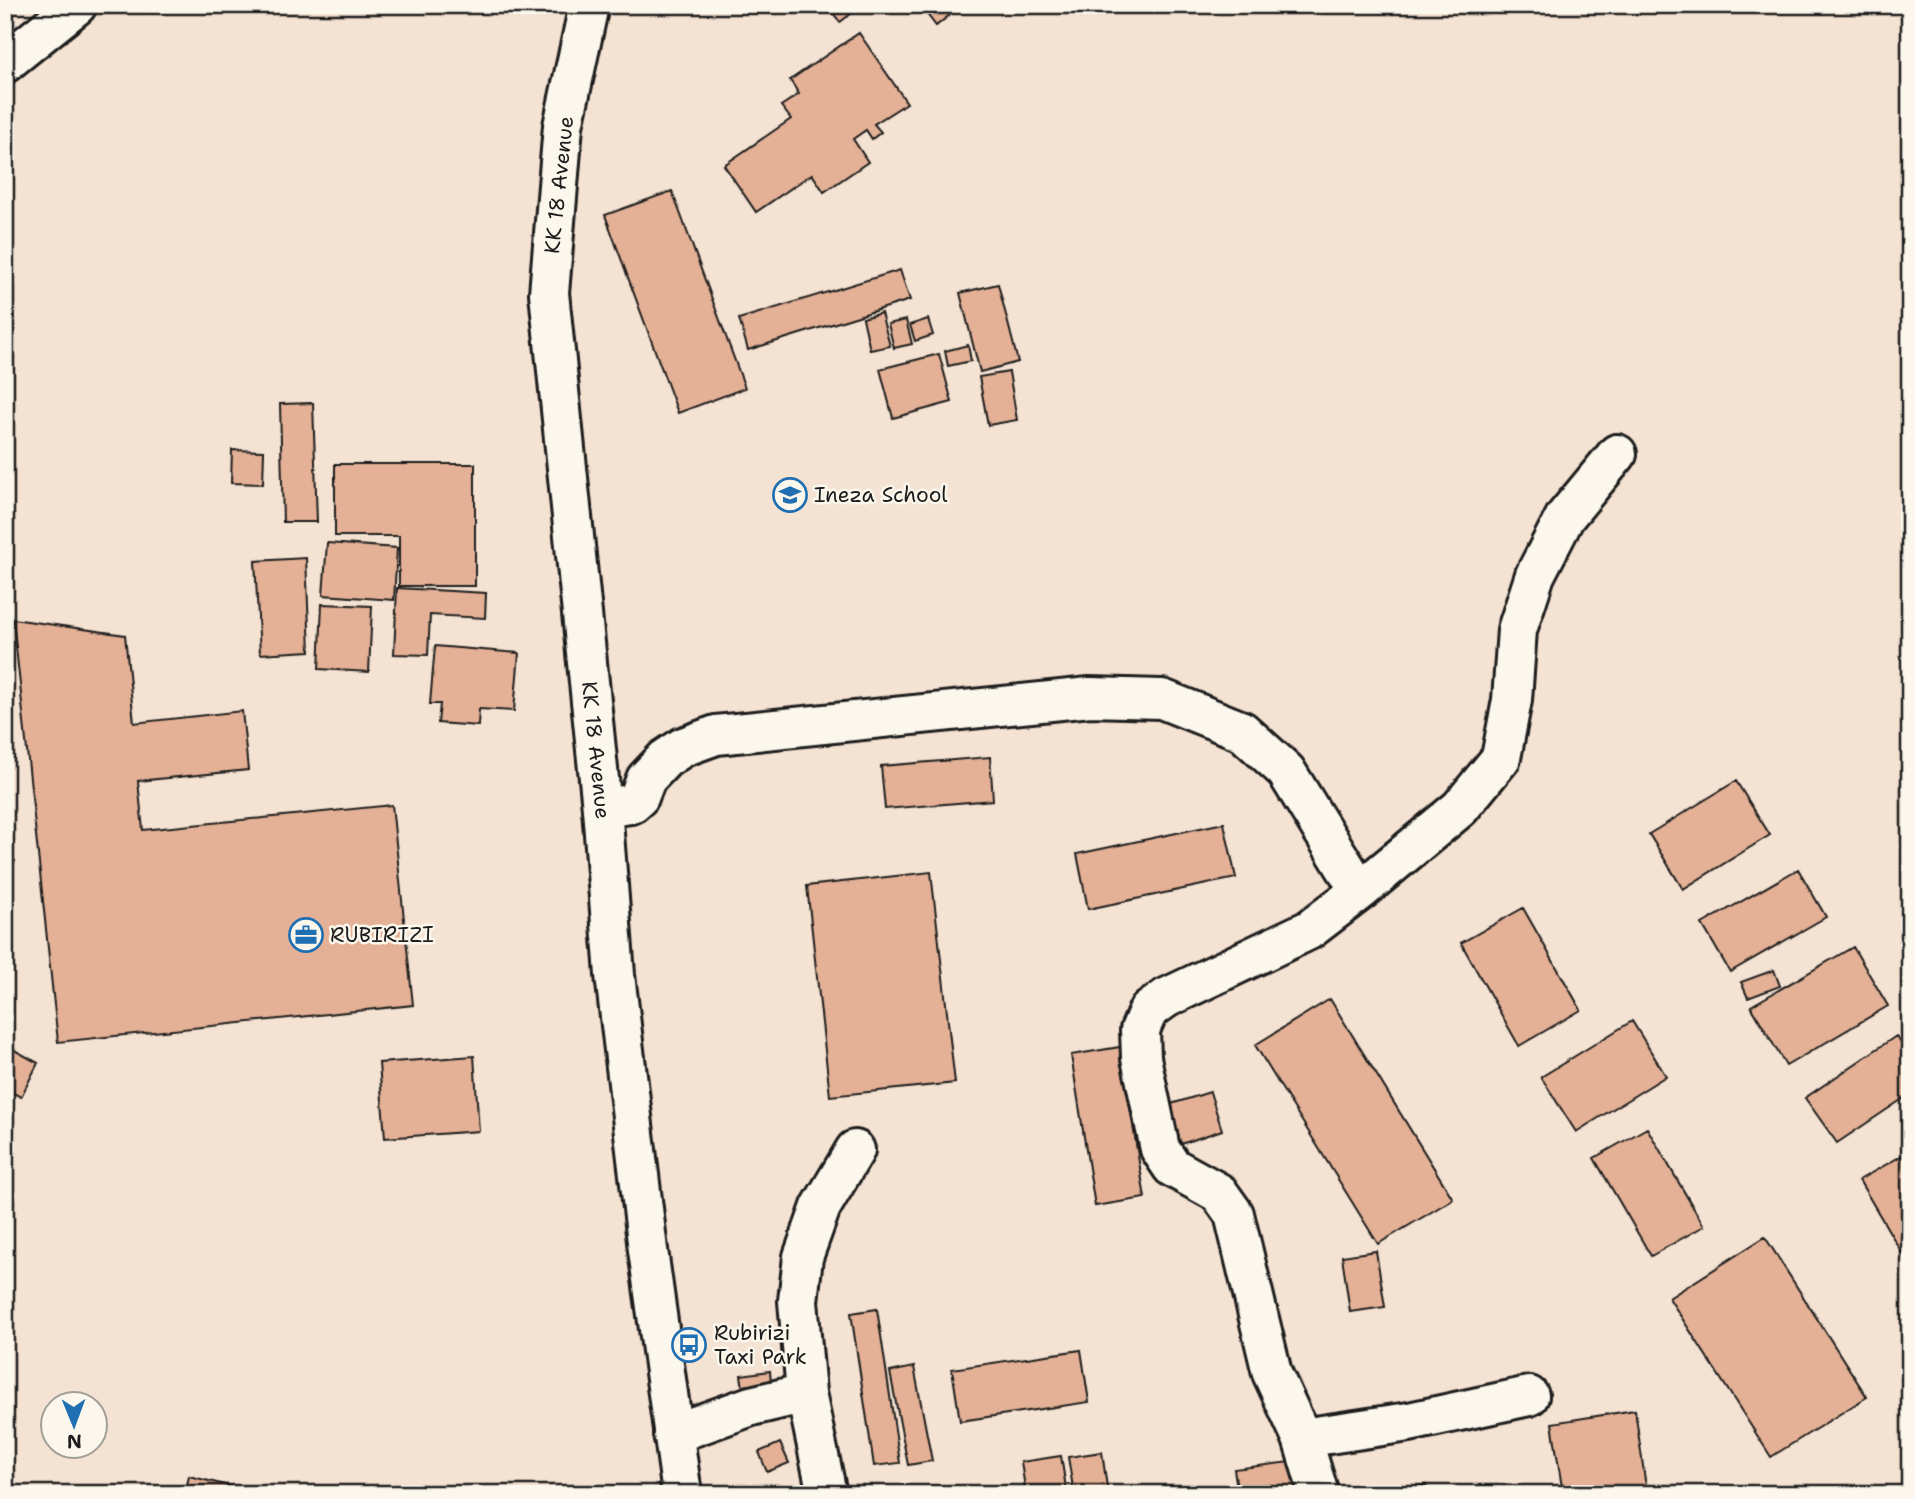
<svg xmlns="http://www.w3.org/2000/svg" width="1915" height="1499" font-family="'Shantell Sans',sans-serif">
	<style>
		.building { fill: #e4b196; stroke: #1c1c1c; stroke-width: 2 }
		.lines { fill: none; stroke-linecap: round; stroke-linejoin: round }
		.minor-casing { stroke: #1c1c1c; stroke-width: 44 }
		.major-casing { stroke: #1c1c1c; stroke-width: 44 }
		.minor { stroke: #fbf7ec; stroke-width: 38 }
		.major { stroke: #fbf7ec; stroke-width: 38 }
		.labels { text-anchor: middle; stroke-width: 5; stroke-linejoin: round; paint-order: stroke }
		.street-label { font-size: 21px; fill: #1c1c1c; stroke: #fbf7ec }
		.poi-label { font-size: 21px; fill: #1c1c1c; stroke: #fbf7ec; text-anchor: start }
	</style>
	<rect width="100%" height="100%" fill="#f4e2d2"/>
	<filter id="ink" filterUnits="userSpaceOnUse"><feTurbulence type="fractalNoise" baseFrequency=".0143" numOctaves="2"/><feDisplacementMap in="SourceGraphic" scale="14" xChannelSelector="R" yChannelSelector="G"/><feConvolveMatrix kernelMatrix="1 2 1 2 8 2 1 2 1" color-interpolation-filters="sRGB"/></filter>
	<g filter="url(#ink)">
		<path class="building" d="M5 5H21L5 22Z
			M504 5H533L532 10Z
			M827 5H858L860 7 840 22Z
			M920 5H952L956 10 936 26Z
			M859 33 907 103 874 124 881 132 872 139 866 130 853 139 868 162 824 192 812 174 756 212 724 165 791 119 781 106 799 94 790 80Z
			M672 191 745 388 678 413 605 215Z
			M900 270 910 300 748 350 739 319Z
			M998 284 1018 362 980 372 960 293Z
			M881 313 890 346 870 350 863 318Z
			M928 319 933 335 915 341 910 325Z
			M906 320 912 344 894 348 888 324Z
			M968 345 971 361 948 366 945 351Z
			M939 354 952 402 893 418 880 369Z
			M1009 372 1017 420 988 425 979 377Z
			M313 403 317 522H283L280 404Z
			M232 450 264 451 263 484 231 483Z
			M335 464H475V586H399V536H335Z
			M327 543 397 548 394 600 323 595Z
			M306 558 310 651 260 654 255 561Z
			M397 588 486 593 485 618 430 615 428 655 394 654Z
			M322 604 372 606 369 672 319 669Z
			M13 619 125 635 134 723 242 711 248 770 138 781 143 830 392 805 413 1005 58 1042Z
			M435 646 519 653 514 711 479 709 478 726 438 723 440 704H430Z
			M990 757 993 800 885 809 881 766Z
			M1736 781 1770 835 1683 889 1649 834Z
			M1224 823 1236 878 1088 909 1077 854Z
			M5 856 15 861 5 877Z
			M1798 869 1826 917 1730 972 1702 924Z
			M931 872 955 1083 830 1096 807 886Z
			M1523 908 1581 1010 1519 1046 1461 943Z
			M1853 947 1888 1006 1786 1066 1751 1006Z
			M1774 970 1780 986 1748 998 1741 982Z
			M1330 999 1453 1199 1378 1244 1255 1045Z
			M1632 1021 1666 1076 1576 1132 1541 1077Z
			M1896 1036 1910 1055V1094L1837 1143 1805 1098Z
			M5 1045 38 1063 21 1097 5 1089Z
			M1120 1047 1145 1198 1095 1206 1071 1055Z
			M474 1056 479 1131 385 1138 379 1063Z
			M1210 1092 1222 1130 1181 1144 1168 1105Z
			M1647 1128 1704 1226 1651 1256 1594 1158Z
			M1910 1151V1264L1909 1265 1859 1180Z
			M1765 1237 1867 1397 1771 1457 1669 1298Z
			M1376 1251 1385 1307 1350 1312 1342 1256Z
			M877 1309 900 1463 874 1466 851 1313Z
			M1081 1350 1089 1402 960 1421 952 1369Z
			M914 1367 932 1461 908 1465 890 1372Z
			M770 1371 771 1384 743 1388 741 1375Z
			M1635 1410 1647 1494H1563L1552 1423Z
			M780 1443 789 1463 767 1472 759 1452Z
			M1102 1452 1108 1494H1074L1068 1457Z
			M1061 1456 1067 1494H1026L1021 1462Z
			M1298 1461 1303 1494H1238L1234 1469Z
			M189 1476 261 1494H185Z
			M1426 1485 1428 1494H1381Z"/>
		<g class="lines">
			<g class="minor-casing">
				<path id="minor" d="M5 63 77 5
					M602 808 631 804 639 797 646 779 665 759 683 747 716 735 1090 697 1162 699 1242 731 1286 771 1360 891
					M673 1434 751 1406 806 1393
					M1302 1438 1409 1422 1529 1396
					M827 1494 806 1393 798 1301 803 1257 821 1207 855 1150
					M1319 1494 1302 1438 1272 1373 1234 1214 1219 1193 1172 1167 1160 1149 1141 1058 1140 1030 1148 1011 1166 998 1309 930 1360 891 1460 808 1501 758 1512 700 1517 630 1535 575 1565 517 1617 454"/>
			</g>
			<g class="major-casing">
				<g id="major">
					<path id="s1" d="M589 5 563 126 549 293 602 808 615 975 648 1250 682 1494"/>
				</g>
			</g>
			<use href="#minor" class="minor"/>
			<use href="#major" class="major"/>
		</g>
	</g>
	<defs>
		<g id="school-ring" transform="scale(1.75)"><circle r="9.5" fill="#fbf7ec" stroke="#1f6fb2" stroke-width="1.5"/><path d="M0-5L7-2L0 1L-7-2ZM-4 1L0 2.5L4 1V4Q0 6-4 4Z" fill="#1f6fb2"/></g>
		<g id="office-ring" transform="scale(1.75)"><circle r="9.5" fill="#fbf7ec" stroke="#1f6fb2" stroke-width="1.5"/><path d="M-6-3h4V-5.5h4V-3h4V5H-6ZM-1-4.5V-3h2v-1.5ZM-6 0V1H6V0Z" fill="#1f6fb2"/></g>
		<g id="bus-ring" transform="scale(1.75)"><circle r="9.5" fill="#fbf7ec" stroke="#1f6fb2" stroke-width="1.5"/><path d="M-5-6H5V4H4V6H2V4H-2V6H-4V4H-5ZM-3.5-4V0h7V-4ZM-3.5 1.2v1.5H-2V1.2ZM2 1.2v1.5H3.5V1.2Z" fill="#1f6fb2"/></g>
	</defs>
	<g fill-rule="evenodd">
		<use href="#school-ring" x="790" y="495"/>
		<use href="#office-ring" x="306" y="935"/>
		<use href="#bus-ring" x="689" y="1345"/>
	</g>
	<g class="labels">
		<g class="street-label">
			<text transform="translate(559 185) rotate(-84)" y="7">KK 18 Avenue</text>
			<text dy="7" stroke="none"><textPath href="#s1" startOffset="751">KK 18 Avenue</textPath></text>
		</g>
		<g class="poi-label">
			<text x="814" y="502">Ineza School</text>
			<text x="330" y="942">RUBIRIZI</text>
			<text x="714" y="1340">Rubirizi<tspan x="714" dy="24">Taxi Park</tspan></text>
		</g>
	</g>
	<rect width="1915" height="1499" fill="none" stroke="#fbf7ec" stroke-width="28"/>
	<rect x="14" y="14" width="1887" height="1471" fill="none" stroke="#1c1c1c" stroke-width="2.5" filter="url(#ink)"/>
	<g transform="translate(74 1425) rotate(179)"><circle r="33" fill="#fbf7ec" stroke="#a29f99" stroke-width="2"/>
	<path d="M0-5L12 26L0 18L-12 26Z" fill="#1f6fb2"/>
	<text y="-10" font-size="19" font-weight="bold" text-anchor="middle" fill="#1c1c1c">N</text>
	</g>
</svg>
